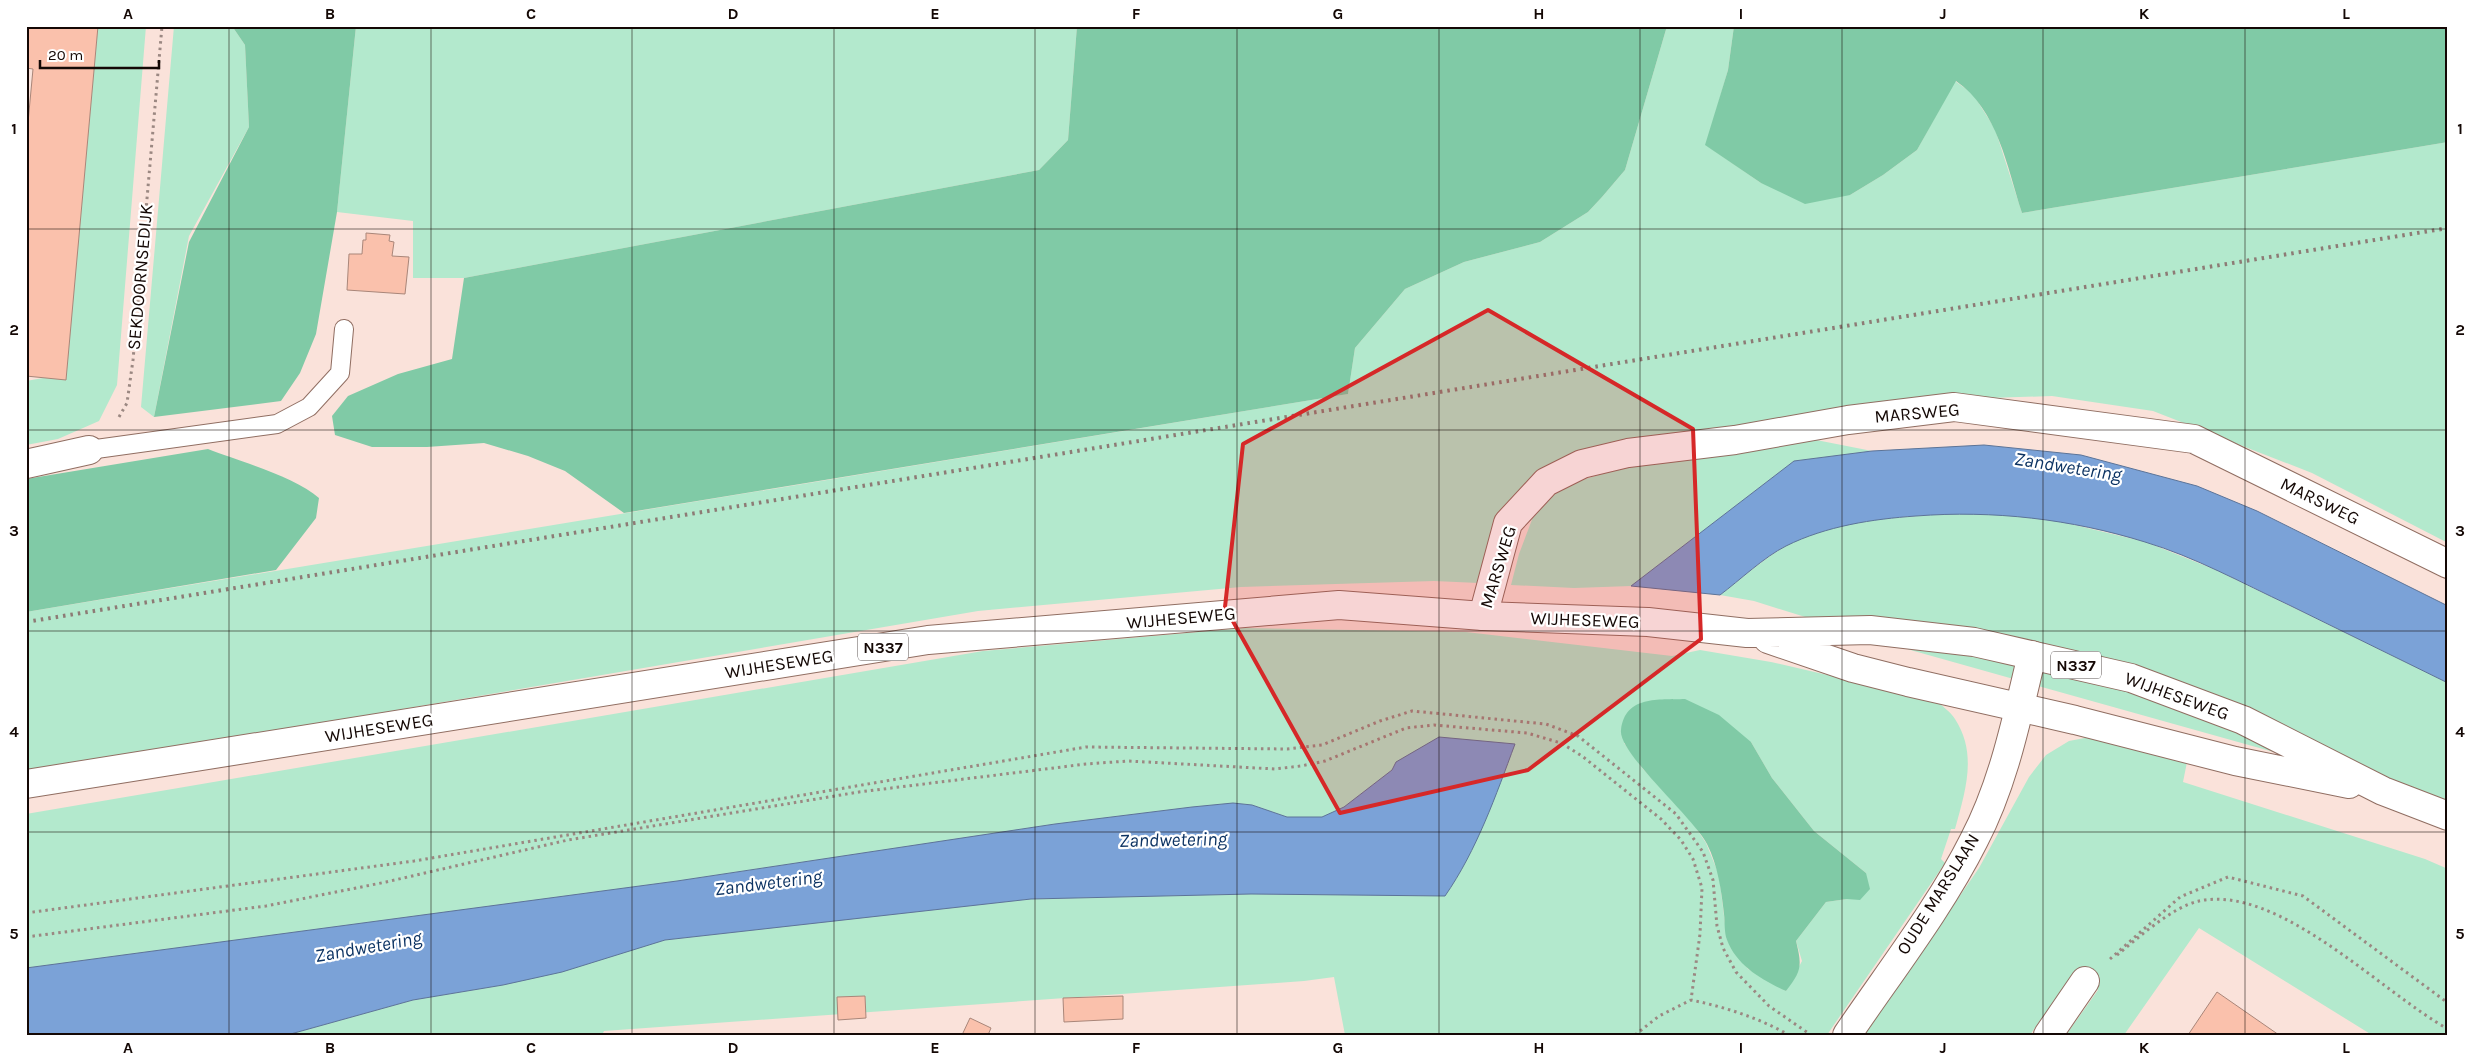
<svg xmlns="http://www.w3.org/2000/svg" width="2474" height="1061" font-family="Karla,sans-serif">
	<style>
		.green { fill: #b3e9cd; fill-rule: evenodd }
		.forest { fill: #80caa6 }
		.water { fill: #7ba2d7; stroke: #5c7498 }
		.building { fill: #fac1ac; stroke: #a98679 }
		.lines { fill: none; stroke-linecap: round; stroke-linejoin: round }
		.service-casing { stroke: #906e62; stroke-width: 20 }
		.minor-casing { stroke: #906e62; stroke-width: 30 }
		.primary-casing { stroke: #906e62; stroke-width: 30 }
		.path { stroke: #9b8882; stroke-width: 3; stroke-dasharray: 2.5 4; stroke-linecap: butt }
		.service { stroke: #fff; stroke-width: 18 }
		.minor { stroke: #fff; stroke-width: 28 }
		.primary { stroke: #fff; stroke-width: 28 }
		.rail { stroke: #8d7b75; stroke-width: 4; stroke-dasharray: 2.5 5; stroke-linecap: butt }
		.marked { fill: #d62828; fill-opacity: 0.2; stroke: #d62828; stroke-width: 4; stroke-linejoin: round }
		.grid { fill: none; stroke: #140805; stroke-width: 1; stroke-opacity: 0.55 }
		.labels { text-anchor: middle; stroke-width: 4.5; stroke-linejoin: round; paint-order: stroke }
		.shield { fill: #fff; stroke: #5a5250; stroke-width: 1 }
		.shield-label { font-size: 16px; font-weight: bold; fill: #140805 }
		.street-label { font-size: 18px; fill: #140805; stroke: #fff }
		.water-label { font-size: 19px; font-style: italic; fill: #0c3363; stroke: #fff }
		.neatline { fill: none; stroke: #140805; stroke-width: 2 }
		.grid-label { font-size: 16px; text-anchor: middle; font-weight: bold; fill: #140805 }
	</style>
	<rect width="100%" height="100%" fill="#fae2da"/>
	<path class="green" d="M98 26H146L117 385 99 421 58 439 26 445V381L66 374Z
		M174 26H232L245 45 249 127 189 236 154 417 141 407Z
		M356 26H1077L1068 140 1039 170 464 278H413V221L337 212Z
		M1667 26H1734L1728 70 1706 145 1761 183 1850 195 1883 175 1917 150 1955 81 1973 94 1995 129 2022 213 2448 142V543L2312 473 2153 411 2052 396 1927 400 1740 425 1602 448 1578 456 1479 583 1434 581 1241 587 978 611 26 773V612L1348 394 1355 348 1405 289 1464 262 1540 242 1588 212 1602 197 1625 170Z
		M1806 438 1872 451 1794 461 1631 586 1574 588 1511 585 1519 554 1536 509 1559 487 1615 470Z
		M1944 514H2004L2062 522 2146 542 2216 570 2448 683V801L1914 651 1754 601 1720 595C1741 579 1762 560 1784 547 1828 520 1894 518 1944 514Z
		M1244 628 1466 632 1672 656 1700 650 1771 662 1935 700C1942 706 1951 712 1955 719 1978 754 1965 792 1955 829H1951L1941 859 1945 863 1827 1035H1345L1334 977 1304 981 604 1031 602 1035H287L413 1000 503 985 665 940 1031 899 1251 894 1445 896 1396 762 1392 770 1344 807 1322 817H1287L1252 805 1233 803 1192 807 1055 824 677 881 26 968V814L983 651ZM1751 742 1772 778 1814 831 1866 873 1847 899 1826 902 1796 941 1802 961 1786 991 1748 969 1727 940 1719 875 1706 843 1692 822 1643 769 1624 743Z
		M2090 737 2187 762 2183 782 2425 859 2448 869V1035H2372L2199 928 2124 1035H2066L2098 990 2073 973 2030 1035H1864L1979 868 2029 777 2046 755 2069 741Z"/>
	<path class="forest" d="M232 26H356L337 212 316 334 300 373 281 401 154 417 189 242 249 127 245 45Z
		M1077 26H1667L1625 170 1602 197 1588 212 1540 242 1464 262 1405 289 1355 348 1348 394 624 513 565 471 528 456 484 443 427 447H372L335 435 332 416 348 396 398 374 452 359 464 278 1039 170 1068 140Z
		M1734 26H2448V142L2022 213C2007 167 1998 110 1956 81L1917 150 1883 175 1850 195 1805 204 1761 183 1705 145 1728 70Z
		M208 449C239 461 296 477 319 498L316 518 276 570 26 612V479Z
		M1685 699 1719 715 1751 742 1772 778 1814 831 1866 873 1870 889 1860 900 1847 899 1826 902 1796 941C1802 965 1802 971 1786 991 1762 980 1737 966 1727 940 1724 932 1725 922 1724 914 1721 889 1718 866 1707 844 1693 817 1618 753 1621 730 1625 695 1659 700 1685 699Z"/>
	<path class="water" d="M1984 445 2081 455 2197 486 2257 511 2448 606V683C2395 657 2342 631 2289 605 2242 583 2195 557 2145 542 2071 519 1993 510 1916 516 1873 519 1826 526 1786 546 1764 557 1740 580 1720 595L1631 586 1794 461 1872 451Z
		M1439 737 1515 744C1496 795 1477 850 1445 896L1251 894 1031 899 665 940 562 972 503 985 413 1000 287 1035H26V968L677 881 1055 824 1192 807 1233 803 1252 805 1287 817H1322L1344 807 1392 770 1396 762Z"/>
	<path class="building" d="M26 26H98L66 380 26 376V144L33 69 26 68Z
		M366 233 390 235 389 241 394 242 392 256 409 257 405 294 347 290 349 254H362L363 240H366Z
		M2217 992 2279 1035H2188Z
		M865 996 866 1018 838 1020 837 997Z
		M1123 996V1019L1064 1022 1063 998Z
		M970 1018 991 1028 988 1035H962Z"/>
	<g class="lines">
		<g class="service-casing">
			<path id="service" d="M89 450 277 424 309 407 340 373 344 329"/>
		</g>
		<g class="minor-casing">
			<path id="minor" d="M26 464 89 450
				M1483 616 1508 523 1546 482 1582 464 1628 453 1735 440 1848 420 1954 407 2194 439 2448 564
				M1847 1035C1889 973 1941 906 1974 840 2004 783 2017 717 2032 655
				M2048 1035 2085 981"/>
		</g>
		<g class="primary-casing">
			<path id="primary" d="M1768 639 1853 668 1908 682 2075 720 2235 761 2349 784
				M26 784 928 640 1339 605 1483 616 1648 622 1747 633 1870 630 1974 642 2131 678 2243 720 2383 791 2448 816"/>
		</g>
		<path class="path" d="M119 417 127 403 133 360 162 26
			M26 913 414 861 1086 747 1287 749 1322 745 1380 721 1412 711 1546 724 1578 736 1676 814 1703 852 1713 880 1717 926 1723 948 1736 972 1769 1006 1811 1035
			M26 937 266 906 386 882 568 840 859 792 1086 764 1128 761 1275 769 1301 766 1325 761 1406 728 1434 725 1527 733 1561 743 1582 756 1661 819 1681 840 1693 859 1702 888 1700 934 1691 1000C1725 1007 1759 1018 1789 1035
			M2117 955C2138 938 2172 907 2199 901 2279 884 2381 992 2448 1029
			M2110 959 2180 897 2228 877 2303 896 2448 1003
			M1635 1035 1659 1016 1691 1000"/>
		<use href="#service" class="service"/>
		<use href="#minor" class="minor"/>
		<use href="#primary" class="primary"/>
		<path class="rail" d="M26 622 2448 228"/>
	</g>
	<path class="marked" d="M1488 310 1693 429 1701 639 1528 770 1340 813 1225 607 1243 444Z"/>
	<path class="grid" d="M229 26V1035M431 26V1035M632 26V1035M834 26V1035M1035 26V1035M1237 26V1035M1439 26V1035M1640 26V1035M1842 26V1035M2043 26V1035M2245 26V1035M26 229H2448M26 430H2448M26 631H2448M26 832H2448"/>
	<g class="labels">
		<g class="shield">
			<rect x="858" y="633.5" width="50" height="27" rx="4"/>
			<rect x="2051" y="651.5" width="50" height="27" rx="4"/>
		</g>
		<g class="shield-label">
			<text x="883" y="653">N337</text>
			<text x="2076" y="671">N337</text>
		</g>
		<g class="street-label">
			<text transform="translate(140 277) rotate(-85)" y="6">SEKDOORNSEDIJK</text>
			<text transform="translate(1917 413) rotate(-5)" y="6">MARSWEG</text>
			<text transform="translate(2320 501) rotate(26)" y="6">MARSWEG</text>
			<text transform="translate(1498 567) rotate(-73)" y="6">MARSWEG</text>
			<text transform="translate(1181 618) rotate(-5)" y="6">WIJHESEWEG</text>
			<text transform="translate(1585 620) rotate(2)" y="6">WIJHESEWEG</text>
			<text transform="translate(779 664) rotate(-9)" y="6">WIJHESEWEG</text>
			<text transform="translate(2177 696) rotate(20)" y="6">WIJHESEWEG</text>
			<text transform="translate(379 728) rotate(-9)" y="6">WIJHESEWEG</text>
			<text transform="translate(1938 894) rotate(-58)" y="6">OUDE MARSLAAN</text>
		</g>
		<g class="water-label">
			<text transform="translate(2068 466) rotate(9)" y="7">Zandwetering</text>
			<text transform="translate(1173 839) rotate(-1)" y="7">Zandwetering</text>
			<text transform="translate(768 882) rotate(-7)" y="7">Zandwetering</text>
			<text transform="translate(368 946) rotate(-10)" y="7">Zandwetering</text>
		</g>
	</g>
	<rect width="2474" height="1061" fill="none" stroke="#ffffff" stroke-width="55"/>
	<path d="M40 60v8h119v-8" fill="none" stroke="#140805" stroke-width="2.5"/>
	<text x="48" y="60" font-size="15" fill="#140805" stroke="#ffffff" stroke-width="4" paint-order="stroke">20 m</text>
	<rect x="28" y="28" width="2418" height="1006" class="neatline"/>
	<g class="grid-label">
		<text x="128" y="19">A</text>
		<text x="330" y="19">B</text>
		<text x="531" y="19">C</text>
		<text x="733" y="19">D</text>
		<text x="935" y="19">E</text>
		<text x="1136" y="19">F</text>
		<text x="1338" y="19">G</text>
		<text x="1539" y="19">H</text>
		<text x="1741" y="19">I</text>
		<text x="1943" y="19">J</text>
		<text x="2144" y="19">K</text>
		<text x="2346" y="19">L</text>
		<text x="14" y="134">1</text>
		<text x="2460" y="134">1</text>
		<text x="14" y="335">2</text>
		<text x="2460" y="335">2</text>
		<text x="14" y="536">3</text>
		<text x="2460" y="536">3</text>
		<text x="14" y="737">4</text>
		<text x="2460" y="737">4</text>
		<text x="14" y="939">5</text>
		<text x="2460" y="939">5</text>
		<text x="128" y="1053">A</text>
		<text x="330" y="1053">B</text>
		<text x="531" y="1053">C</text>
		<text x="733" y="1053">D</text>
		<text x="935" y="1053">E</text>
		<text x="1136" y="1053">F</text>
		<text x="1338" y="1053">G</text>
		<text x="1539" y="1053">H</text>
		<text x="1741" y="1053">I</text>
		<text x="1943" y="1053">J</text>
		<text x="2144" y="1053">K</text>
		<text x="2346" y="1053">L</text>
	</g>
</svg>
